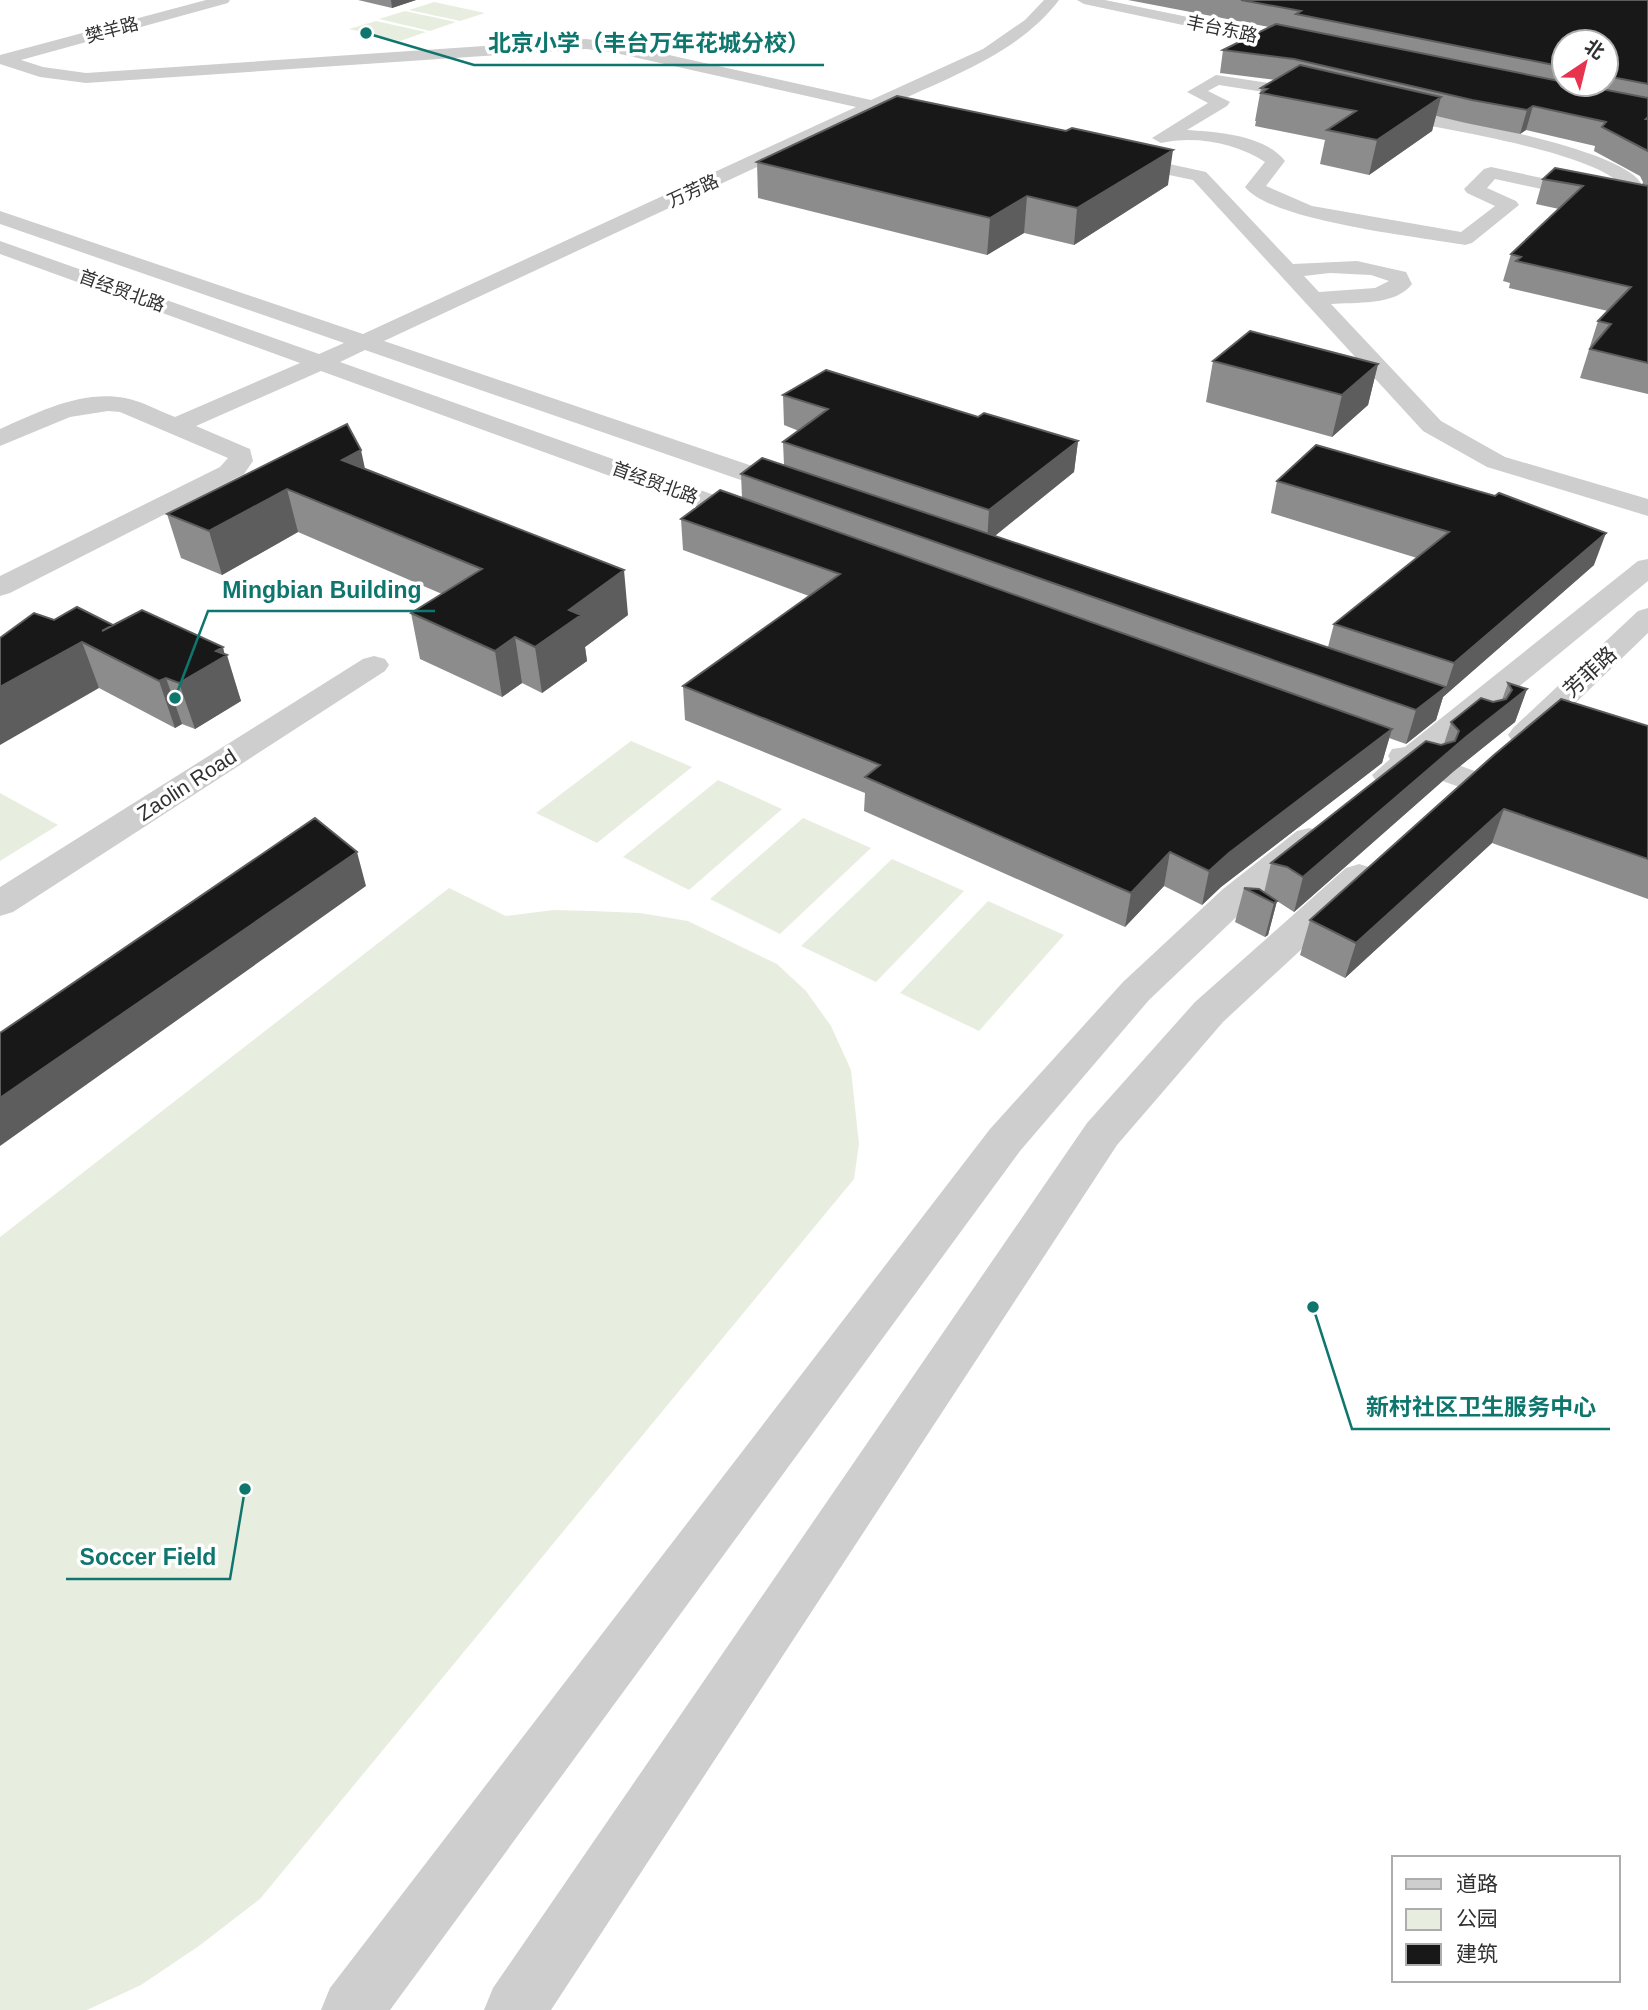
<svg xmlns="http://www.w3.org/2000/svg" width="1648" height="2010" font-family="Helvetica,'Noto Sans SC',sans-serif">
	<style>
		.green { fill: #e8eedf }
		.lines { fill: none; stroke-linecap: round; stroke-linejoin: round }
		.minor { fill: #cecece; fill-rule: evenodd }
		.wall { fill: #8c8c8c; fill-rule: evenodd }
		.shaded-wall { fill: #5d5d5d }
		.building { fill: #181818; stroke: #5d5d5d; stroke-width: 2 }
		.labels { text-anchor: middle; stroke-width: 7; stroke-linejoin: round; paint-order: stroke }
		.far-street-label { font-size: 18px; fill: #313131; stroke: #fff }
		.street-label { font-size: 21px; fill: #313131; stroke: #fff }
		.leader { fill: none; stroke: #0f766e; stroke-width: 2.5 }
		.callout-dot { fill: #0f766e; stroke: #fff; stroke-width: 2.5 }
		.callout-label { font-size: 23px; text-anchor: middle; font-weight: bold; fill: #0f766e; stroke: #fff; stroke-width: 7; stroke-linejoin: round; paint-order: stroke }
	</style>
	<rect width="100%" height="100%" fill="#fff"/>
	<path class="green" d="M434 2 485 13 460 21 409 10Z
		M405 11 456 22 430 31 379 19Z
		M376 21 426 32 400 41 349 29Z
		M631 741 692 767 597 843 536 813Z
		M718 780 782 809 689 890 623 857Z
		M0 793 58 825 0 861Z
		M803 818 871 848 780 934 710 899Z
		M892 859 964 891 876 982 801 946Z
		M449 888 506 916 553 910 592 911 640 913 688 921 777 964 806 991 831 1026 851 1070 859 1144 854 1179 260 1899 199 1946 141 1985 87 2010H0V1237Z
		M988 901 1064 935 979 1031 900 993Z"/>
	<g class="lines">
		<path class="minor" d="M206 0H230L228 3 21 60 43 67 86 73 586 39 611 42 871 100 983 49 1025 20 1044 0H1059C1018 54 949 77 890 105L932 114 935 118 932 122 926 123 875 112 384 341 802 483 806 489 802 495 793 497 784 495 365 350 340 362 762 512 765 518 762 524 752 526 742 524 321 371 196 426 250 449 253 461 244 474 10 593 0 596V576L220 467 228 458 120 412 108 411 70 417 0 446V429C39 412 81 390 125 398 142 401 159 411 175 417L300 363 0 254V241L319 354 344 343 0 224V211L363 334 856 107 611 52 586 49 86 83 40 77 0 64V55Z
			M1077 0H1105L1305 41 1313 46 1305 51 1084 4Z
			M1216 75 1320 91 1322 95 1314 100 1219 85 1208 91 1230 102 1227 106 1187 130C1217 132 1265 135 1285 161L1266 186 1312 206 1461 232 1495 206 1467 193 1464 189 1484 169 1491 167 1616 194 1623 186C1589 149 1431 128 1376 115L1373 111 1376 107 1382 106C1427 115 1629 147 1643 187L1634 197 1648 200V212L1495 179 1487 188 1516 201 1519 205 1472 243 1465 245C1420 237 1271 221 1245 187L1265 162C1237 143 1194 135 1161 143L1152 138 1208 103 1187 92Z
			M1119 153 1206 172 1293 264 1357 261 1406 272 1412 284C1396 306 1354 302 1331 304L1441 421 1505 457 1648 499V516L1487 467 1423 431 1193 180 1112 163 1110 159ZM1330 273 1371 275 1389 281 1375 288 1319 292 1304 276Z
			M1648 559V581L1434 756 1480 773 1485 780 1480 787 1468 790 1414 771C1401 782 1394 786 1377 782L1372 775 1390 759 1388 756 1392 749 1405 747 1638 561Z
			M1648 608V633L1535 742 1524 745 1513 742 1508 735 1513 728 1638 611Z
			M374 656 385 659 389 665 385 671 13 912 0 916V887L363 659Z
			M1309 828 1321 831 1326 839 1321 847 1249 905 1149 1000 1020 1151 390 2010H321L330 1988 990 1129 1123 982 1223 889 1297 831Z
			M1359 864 1372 868 1377 876 1372 884 1223 1022 1117 1145 551 2010H484L493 1988 1087 1123 1195 1002 1346 868Z"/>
	</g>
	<path class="wall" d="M358 0H416L392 8Z
		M1128 0H1648V394L1580 378 1598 321 1608 311 1509 288 1510 283 1503 281 1511 254 1559 209 1536 204 1543 179 1642 185 1643 182 1640 176 1594 151 1595 146 1526 130 1520 134 1466 123 1436 116 1432 131 1369 175 1320 164 1325 140 1255 126 1256 121H1255L1261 88 1275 80 1220 73 1223 50 1269 27ZM1564 42H1606V84H1564Z
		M757 162 1168 185 1074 245 1024 233 987 255 758 198Z
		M1213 361 1378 364 1368 405 1332 437 1206 402Z
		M783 395 978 417 1078 441 1074 472 995 536 1328 647 1334 624 1417 558 1271 513 1277 481 1594 565 1443 697 1436 720 1406 744 1389 738 1382 763 1221 887 1202 905 1164 886 1125 927 864 811 865 793 685 720 683 686 809 596 683 550 681 519 742 498 741 474 784 465 783 442 799 431 784 425Z
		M365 469 628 615 585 647 587 661 542 693 522 683 502 697 420 659 411 613 442 594 298 532 222 575 181 558 167 514Z
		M54 620 113 625 225 654 241 701 195 729 182 724 175 728 99 688Z
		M1508 683 1527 689 1515 722 1454 771 1294 912 1277 901 1268 935 1265 937 1235 922 1244 888 1264 893 1271 863 1441 745 1444 744 1451 722 1493 702 1502 700Z
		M1648 726V899L1492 843 1345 978 1300 955 1310 920Z"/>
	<path class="shaded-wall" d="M391 0H416L392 8Z
		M1441 97 1432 131 1369 175 1377 140Z
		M1533 106 1526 130 1520 134 1527 110Z
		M1173 150 1168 185 1074 245 1077 208Z
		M1027 196 1024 233 987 255 990 218Z
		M1378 364 1368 405 1332 437 1342 395Z
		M1078 441 1074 472 987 542 989 510Z
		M361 450 370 492 342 460Z
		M287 489 298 532 222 575 209 531Z
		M1606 533 1594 565 1443 697 1454 663Z
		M624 570 628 615 585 647 587 661 542 693 535 647 569 610Z
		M515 637 522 683 502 697 495 651Z
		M82 642 99 688 0 745V687Z
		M223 647 225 656 227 655 241 701 195 729 179 683 216 651Z
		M166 678 182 724 175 728 159 681Z
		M1446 687 1436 720 1406 744 1416 710Z
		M1527 689 1515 722 1454 771 1294 912 1303 877 1466 737Z
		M1392 729 1382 763 1221 887 1202 905 1209 871 1229 853Z
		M1504 809 1492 843 1345 978 1356 943Z
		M357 852 366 886 0 1146V1098Z
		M1170 852 1164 886 1125 927 1131 893Z
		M1277 901 1268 935 1265 937 1274 903Z"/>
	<path class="building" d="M1241 0H1648V84L1606 76V42H1564V67L1296 14 1301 11Z
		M1276 24 1564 82V84H1576L1648 98V117L1646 119H1648V151L1602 127 1606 122 1533 106 1527 110 1472 100 1294 59 1223 50Z
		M1300 65 1441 97 1377 140 1327 130 1356 111 1261 93 1267 89 1261 88Z
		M897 96 1066 131 1072 128 1173 150 1077 208 1027 196 990 218 757 162Z
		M1555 168 1648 186V363L1590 349 1611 324 1598 321 1631 287 1516 261 1521 257 1511 254 1583 186 1543 179Z
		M1250 331 1378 364 1342 395 1213 361Z
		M826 370 978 417 984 413 1078 441 989 510 783 442 828 409 783 395Z
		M347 424 361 450 342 460 624 570 569 610 581 615 535 647 515 637 495 651 411 613 482 569 287 489 209 531 167 514Z
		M1316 445 1495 496 1499 493 1606 533 1454 663 1334 624 1449 532 1277 481Z
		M762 458 1446 687 1416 710 741 474Z
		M720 490 1392 729 1229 853 1209 871 1170 852 1131 893 865 777 880 765 683 686 840 574 681 519Z
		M77 607 113 625 102 631 142 610 223 647 216 651 227 655 179 683 166 678 159 681 82 642 0 687V638L34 613 54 620Z
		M1508 683 1527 689 1466 737 1303 877 1287 867 1271 863 1426 741 1441 745 1455 741 1459 731 1451 722 1481 698 1493 702 1506 699 1512 690Z
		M1561 699 1648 726V859L1504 809 1356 943 1310 920 1494 755Z
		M315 818 357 852 0 1098V1033Z
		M1244 888 1259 889 1277 901 1274 903Z"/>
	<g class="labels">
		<g class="far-street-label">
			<text transform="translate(1222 29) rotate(12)" y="6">丰台东路</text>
			<text transform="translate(112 30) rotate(-15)" y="6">樊羊路</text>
			<text transform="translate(693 191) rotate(-25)" y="6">万芳路</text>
			<text transform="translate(122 291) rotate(20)" y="6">首经贸北路</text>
			<text transform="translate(655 483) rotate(20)" y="6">首经贸北路</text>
		</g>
		<g class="street-label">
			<text transform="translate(1590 672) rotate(-43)" y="7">芳菲路</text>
			<text transform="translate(187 785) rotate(-33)" y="7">Zaolin Road</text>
		</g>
	</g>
	<path class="leader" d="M366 33L474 65H824M175 698L208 611H435M1313 1307L1352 1429H1610M245 1489L230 1579H66"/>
	<g class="callout-dot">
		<circle cx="366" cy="33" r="7"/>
		<circle cx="175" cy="698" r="7"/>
		<circle cx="1313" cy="1307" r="7"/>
		<circle cx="245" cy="1489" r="7"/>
	</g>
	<g class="callout-label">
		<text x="649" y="51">北京小学（丰台万年花城分校）</text>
		<text x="322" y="598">Mingbian Building</text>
		<text x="1481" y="1415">新村社区卫生服务中心</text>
		<text x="148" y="1565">Soccer Field</text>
	</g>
	<rect x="1392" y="1856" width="228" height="126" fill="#ffffff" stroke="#adadad" stroke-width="2"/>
	<rect x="1406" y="1879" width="35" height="10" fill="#cecece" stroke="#adadad" stroke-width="2"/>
	<text x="1456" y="1891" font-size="21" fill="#313131">道路</text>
	<rect x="1406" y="1909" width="35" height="21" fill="#e8eedf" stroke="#adadad" stroke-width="2"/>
	<text x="1456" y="1926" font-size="21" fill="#313131">公园</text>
	<rect x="1406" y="1944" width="35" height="21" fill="#181818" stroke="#adadad" stroke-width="2"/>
	<text x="1456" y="1961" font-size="21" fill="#313131">建筑</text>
	<g transform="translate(1585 63) rotate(35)"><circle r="33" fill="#ffffff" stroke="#adadad" stroke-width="2"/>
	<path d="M0-5L12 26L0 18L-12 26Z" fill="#e8334e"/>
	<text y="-10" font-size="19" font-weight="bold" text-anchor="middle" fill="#313131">北</text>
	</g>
</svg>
